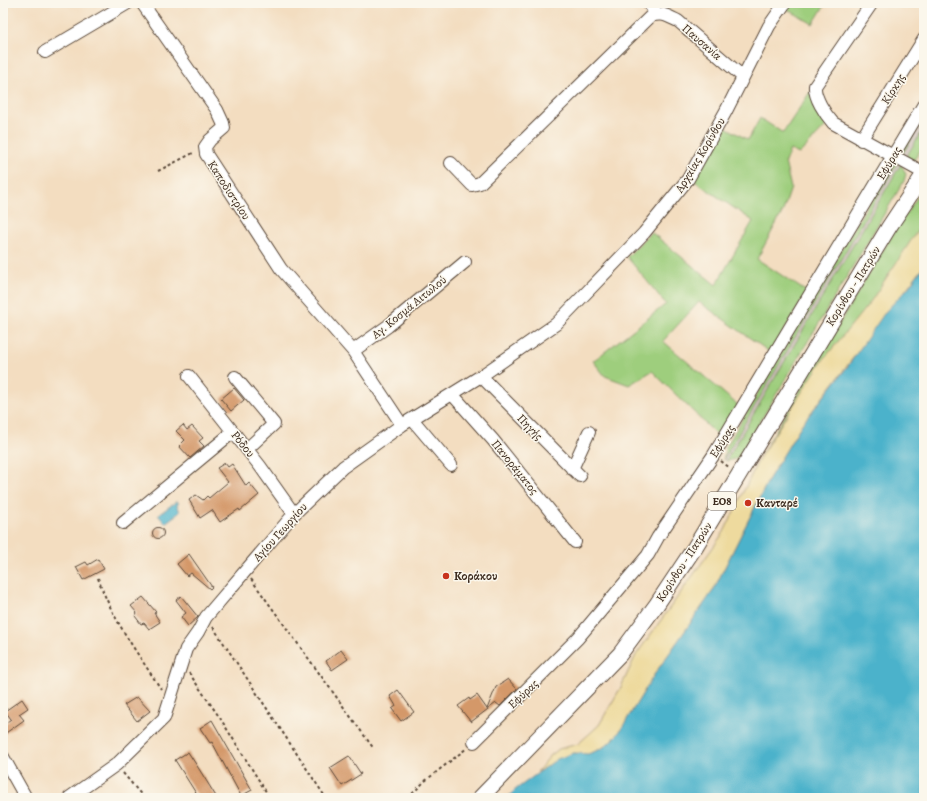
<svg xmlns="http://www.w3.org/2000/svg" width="927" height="801" font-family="Alegreya,serif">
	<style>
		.industrial { fill: #cfc0bb }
		.green { fill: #9ece7d; stroke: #6c7c4e }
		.sand { fill: #eeda9e; stroke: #94825e }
		.water { fill: #4cb2cb; stroke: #446e74 }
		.building { fill: #d49869 }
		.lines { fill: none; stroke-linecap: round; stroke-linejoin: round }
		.minor-casing { stroke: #574536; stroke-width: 14 }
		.major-casing { stroke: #574536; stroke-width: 17 }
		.path { stroke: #574536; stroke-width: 2; stroke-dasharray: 3 3; stroke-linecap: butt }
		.minor { stroke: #fff; stroke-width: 12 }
		.major { stroke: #fff; stroke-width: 15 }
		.poi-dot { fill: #c8321e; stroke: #fbf7ec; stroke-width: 1.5 }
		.labels { text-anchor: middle; stroke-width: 3; stroke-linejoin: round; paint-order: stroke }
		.shield { fill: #fbf7ec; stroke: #75685c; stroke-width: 1 }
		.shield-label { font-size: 11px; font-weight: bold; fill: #3b2a1e }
		.street-label { font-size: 12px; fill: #3b2a1e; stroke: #fbf7ec }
		.poi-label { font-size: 12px; font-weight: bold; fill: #3b2a1e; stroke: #fbf7ec; text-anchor: start }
	</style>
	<rect width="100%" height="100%" fill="#fbf7ec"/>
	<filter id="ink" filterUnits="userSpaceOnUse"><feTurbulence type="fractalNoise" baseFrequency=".025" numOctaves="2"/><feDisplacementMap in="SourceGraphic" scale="8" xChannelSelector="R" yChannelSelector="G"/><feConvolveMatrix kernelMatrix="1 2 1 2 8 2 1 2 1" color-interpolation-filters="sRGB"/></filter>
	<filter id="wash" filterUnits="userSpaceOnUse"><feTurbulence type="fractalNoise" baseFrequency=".012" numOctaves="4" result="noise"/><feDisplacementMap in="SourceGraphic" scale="16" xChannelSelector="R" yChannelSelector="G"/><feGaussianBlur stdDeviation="0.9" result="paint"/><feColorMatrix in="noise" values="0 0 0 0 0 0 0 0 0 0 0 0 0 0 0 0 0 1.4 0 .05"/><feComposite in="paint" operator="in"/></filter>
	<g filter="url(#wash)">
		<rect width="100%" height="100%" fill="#f3ddc0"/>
		<path class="industrial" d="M924 119V128L906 157 902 155Z
			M898 162 901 164 726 461 723 460Z"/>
		<path class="green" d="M791 3H826L813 24 787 9Z
			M810 92 828 124 799 154 790 150 785 162 791 188 783 211 757 259 807 292 771 353 699 302 663 341 740 407 721 439 652 371 629 385 605 376 593 361 666 304 627 257 651 232 716 285 753 221 693 180 724 126 748 140 760 118 783 133Z
			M924 110V119L902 155 901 150Z
			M924 128V145L914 160 906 157Z
			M898 162 723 460 726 447 891 165Z
			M901 164 906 174 904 181 740 455 735 459 726 461Z
			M924 187V221L871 301 820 364 761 455 894 232Z"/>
		<path class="sand" d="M924 221V266L802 424 770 477 713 591 654 675 620 731 613 740 601 749 586 755 574 753 537 772 550 756 559 749 578 744 599 725 621 687 636 655 724 532 761 455 820 364 871 301Z"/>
		<path class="water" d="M924 266V798H507L515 790 557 759 574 753 588 754 601 749 613 740 620 731 654 675 713 591 770 477 802 424 848 366 886 311 908 288Z
			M177 501 179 503 177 505 180 512 165 523 158 515Z"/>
		<g id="blocks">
			<path class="building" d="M234 388 244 400 231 411 221 399Z
				M183 425 187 430 192 426 203 438 199 441 204 446 190 458 179 446 185 440 176 431Z
				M225 463 228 467 232 464 246 486 249 483 259 495 240 511 239 509 220 522 212 510 200 518 189 500 196 495 203 500 207 496 209 498 228 482 217 468Z
				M152.5 533a5.5 5.5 0 1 1 11 0a5.5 5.5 0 1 1-11 0Z
				M189 554 212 587 210 589 191 573 187 576 177 564Z
				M98 559 104 569 83 580 76 567 86 562 88 565Z
				M181 596 198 617 188 626 181 617 186 613 176 600Z
				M143 597 156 612 154 613 160 622 149 629 144 623 141 624 135 616 137 613 131 606Z
				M341 650 348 659 332 670 326 661Z
				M508 679 517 689 500 706 496 703 471 722 458 706 469 698 470 700 477 695 487 709 496 687Z
				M398 690 414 712 401 721 392 709 396 706 390 696Z
				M137 697 150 711 137 721 124 705Z
				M22 699 28 708 19 714 24 720 3 735V725L11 719 5 711Z
				M212 720 252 790 241 796 212 742 210 743 200 728Z
				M188 752 199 769 217 798H199L175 760Z
				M349 756 361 774 342 786 330 768Z"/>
		</g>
	</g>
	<g filter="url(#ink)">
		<use href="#blocks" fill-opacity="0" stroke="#574536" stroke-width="1"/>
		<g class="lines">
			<g class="minor-casing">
				<path id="minor" d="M142 3 217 110 223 123 224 128 210 140 205 147 206 154 281 269 353 351 402 425
					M648 3 657 13
					M872 3 815 86C814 97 825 114 833 123L924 173
					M45 52 128 3
					M861 140 924 39
					M451 163 472 185 480 183 651 16C662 12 668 16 678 21L743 77
					M353 351 388 326 465 262
					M189 376 260 466 294 514
					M481 376 580 476
					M235 377 274 424 247 449
					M452 394 493 440 575 542
					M412 419 451 465
					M572 469 589 432
					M123 523 233 432
					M474 742 578 638 648 555 658 537 713 456 924 104
					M3 757 26 798
					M69 798 117 764 164 718 186 649 198 632 206 617 294 514 343 467 402 425 481 376 556 324 644 233 688 179 726 111 769 26 785 3"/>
			</g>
			<g class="major-casing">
				<path id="major" d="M480 798 620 654 657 604 695 547 889 227 924 174"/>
			</g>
			<path class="path" d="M158 171 195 152
				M721 461 730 468
				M98 578C112 619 138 654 161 689
				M251 579 374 749
				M213 627 326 798
				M189 673 220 718 270 798
				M123 773 144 798
				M408 798 425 781 467 748"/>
			<use href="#minor" class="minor"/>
			<use href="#major" class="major"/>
		</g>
	</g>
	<g class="poi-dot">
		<circle cx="748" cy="503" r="4"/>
		<circle cx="446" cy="576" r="4"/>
	</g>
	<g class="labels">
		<rect class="shield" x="708" y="492" width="28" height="18" rx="3"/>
		<g class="shield-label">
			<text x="722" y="505">ΕΟ8</text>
		</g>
		<g class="street-label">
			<text transform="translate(702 42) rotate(41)" y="4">Παυσανία</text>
			<text transform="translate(893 89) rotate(-58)" y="4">Κίρκης</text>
			<text transform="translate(700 155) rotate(-59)" y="4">Αρχαίας Κορίνθου</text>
			<text transform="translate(889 163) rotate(-59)" y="4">Εφύρας</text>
			<text transform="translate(229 190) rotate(57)" y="4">Καποδιστρίου</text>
			<text transform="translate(853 286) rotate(-58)" y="4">Κορίνθου - Πατρών</text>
			<text transform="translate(409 307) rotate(-39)" y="4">Αγ. Κοσμά Αιτωλού</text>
			<text transform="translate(530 427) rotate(46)" y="4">Πηγής</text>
			<text transform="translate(722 441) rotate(-58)" y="4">Εφύρας</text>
			<text transform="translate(243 444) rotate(51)" y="4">Ρόδου</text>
			<text transform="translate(515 467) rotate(51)" y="4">Πανοράματος</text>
			<text transform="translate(280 532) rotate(-48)" y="4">Αγίου Γεωργίου</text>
			<text transform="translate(684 562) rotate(-57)" y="4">Κορίνθου - Πατρών</text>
			<text transform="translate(523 694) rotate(-43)" y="4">Εφύρας</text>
		</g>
		<g class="poi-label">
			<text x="756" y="507">Κανταρέ</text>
			<text x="454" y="580">Κοράκου</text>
		</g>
	</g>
	<rect width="927" height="801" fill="none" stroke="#fbf7ec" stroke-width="16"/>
</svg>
